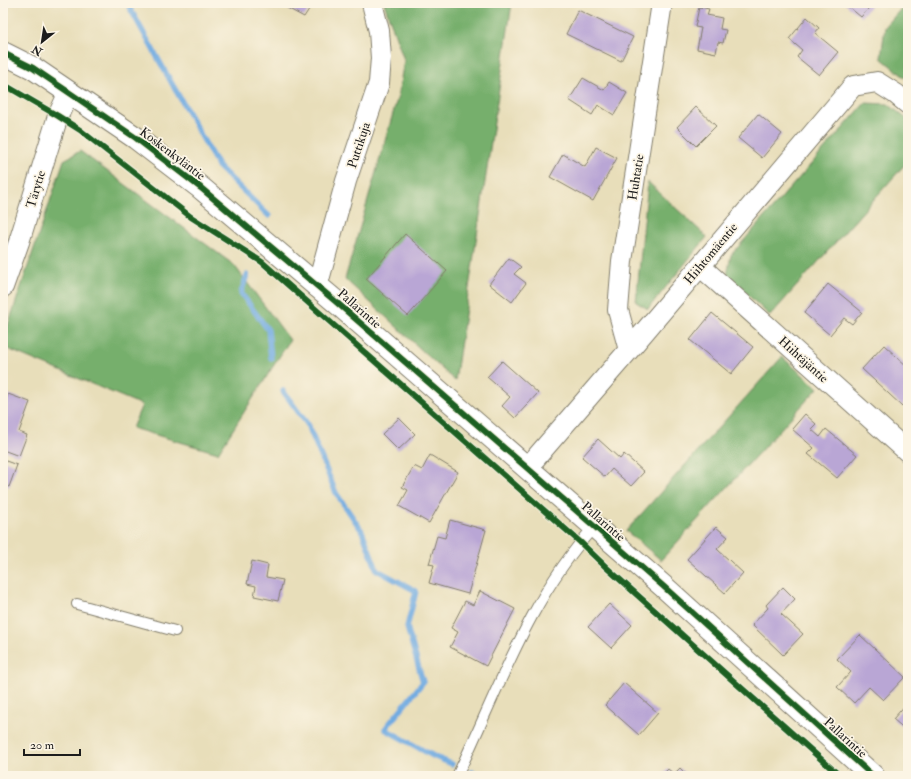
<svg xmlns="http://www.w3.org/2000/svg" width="911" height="779" font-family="'IM FELL Double Pica',serif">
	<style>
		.forest { fill: #76af6c; stroke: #496644 }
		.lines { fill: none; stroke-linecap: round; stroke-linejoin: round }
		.stream { stroke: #71abe1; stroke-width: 5.5 }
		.building { fill: #b9a6d5 }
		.lane-casing { stroke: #827d6b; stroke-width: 12 }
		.street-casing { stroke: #827d6b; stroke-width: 22 }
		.secondary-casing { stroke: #827d6b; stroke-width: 24 }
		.lane { stroke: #fff; stroke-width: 10 }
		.street { stroke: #fff; stroke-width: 20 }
		.secondary { stroke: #fff; stroke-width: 22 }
		.cycleway-casing { stroke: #fcf5e5; stroke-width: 8 }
		.cycleway { stroke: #1b5e20; stroke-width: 6 }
		.labels { text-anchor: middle; stroke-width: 3.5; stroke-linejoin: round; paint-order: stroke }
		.street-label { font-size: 13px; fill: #1c1c1c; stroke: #fcf5e5 }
	</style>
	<rect width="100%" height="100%" fill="#fcf5e5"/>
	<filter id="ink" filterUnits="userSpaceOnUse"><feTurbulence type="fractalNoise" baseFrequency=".025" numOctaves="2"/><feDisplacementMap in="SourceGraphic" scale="8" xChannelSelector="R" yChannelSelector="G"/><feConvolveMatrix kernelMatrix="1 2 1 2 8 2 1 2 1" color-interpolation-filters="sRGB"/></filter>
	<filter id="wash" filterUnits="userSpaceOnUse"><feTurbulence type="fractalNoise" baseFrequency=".012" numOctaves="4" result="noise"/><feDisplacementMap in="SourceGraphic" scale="16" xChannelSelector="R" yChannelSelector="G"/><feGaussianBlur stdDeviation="0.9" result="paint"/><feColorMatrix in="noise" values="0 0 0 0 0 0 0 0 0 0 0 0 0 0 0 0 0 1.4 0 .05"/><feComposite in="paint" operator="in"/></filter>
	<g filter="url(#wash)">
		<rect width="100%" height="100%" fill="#e8deba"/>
		<path class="forest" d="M384 3H512L455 381 345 279 398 96 404 60Z
			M906 3H908V80L881 58 885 27Z
			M865 103 888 104 908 120V161L770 316 727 275 731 255Z
			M80 151 234 265 290 340 218 453 132 428 142 405 3 347V340L64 160Z
			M648 182 707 237 648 309 636 302Z
			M782 357 818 388 661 560 626 531Z"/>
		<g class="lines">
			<path class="stream" d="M127 3 218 166 269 216
				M247 275 241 293 268 330 271 358
				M283 391 308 425 336 493 362 531 377 570 416 591 407 627 423 682 385 729 435 757 452 764
				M472 772 481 776"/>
		</g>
		<g id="blocks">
			<path class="building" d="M278 3H313L304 17Z
				M844 3H873L861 17Z
				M699 7 709 9 707 15 722 18 720 29 726 30 723 43 718 42 716 53 697 49 701 28 695 27Z
				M578 10 633 37 621 61 566 34Z
				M807 17 819 28 815 33 838 52 819 75 797 57 802 50 789 39Z
				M583 78 604 90 609 82 627 93 614 115 598 105 592 115 569 100Z
				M696 107 716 126 696 146 677 127Z
				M758 114 782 134 762 158 738 138Z
				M596 147 617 158 593 201 550 177 563 154 585 167Z
				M405 234 447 271 408 316 366 279Z
				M509 258 521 267 514 274 526 283 512 302 489 284Z
				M828 284 862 312 852 324 844 318 830 335 804 313Z
				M712 313 753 347 731 374 690 340Z
				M884 345 908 367V399L902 406 862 369Z
				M502 361 538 393 515 418 502 406 510 397 487 377Z
				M8 394 30 402 19 432 27 435 19 456 3 450V408Z
				M805 414 816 424 811 429 820 437 826 429 857 455 837 478 808 454 814 448 792 429Z
				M399 418 415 434 398 450 382 434Z
				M598 439 620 459 624 454 644 472 631 486 612 469 605 477 582 457Z
				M430 455 458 472 429 523 399 506 408 490 402 487 414 466 422 470Z
				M3 460 17 465 9 487 3 484Z
				M450 520 486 530 468 594 429 583 434 565 429 564 437 536 445 538Z
				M716 527 728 537 717 549 743 573 725 593 687 559Z
				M252 561 268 565 266 577 283 580 278 601 254 596 256 586 247 584Z
				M783 587 795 599 781 614 803 634 783 655 752 625 768 608 766 605Z
				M480 591 515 609 486 666 450 647 458 632 451 628 465 601 473 605Z
				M609 604 632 625 611 648 588 627Z
				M860 635 905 677 883 700 869 687 854 703 837 687 851 672 837 659Z
				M624 683 658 713 639 735 605 705Z
				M908 702V732L893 719Z
				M680 768 688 776H661L668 769 674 774Z"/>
		</g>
	</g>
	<g filter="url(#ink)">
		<use href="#blocks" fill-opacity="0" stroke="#827d6b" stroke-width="1"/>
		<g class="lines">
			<g class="lane-casing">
				<path id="lane" d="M77 604 175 631
					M457 776C498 691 529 598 594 527"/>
			</g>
			<g class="street-casing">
				<path id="street" d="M700 266 908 452
					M3 287 19 242 58 116 69 92
					M317 287 346 181 379 83 381 58 379 31 372 3
					M629 350 618 310 622 261 662 3
					M527 468 629 350 853 86 877 82 896 94 908 104"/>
			</g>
			<g class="secondary-casing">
				<path id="secondary" d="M3 53 33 68 136 138 201 188 335 301 663 586 873 776"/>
			</g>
			<use href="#lane" class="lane"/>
			<use href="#street" class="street"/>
			<use href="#secondary" class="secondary"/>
			<g class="cycleway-casing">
				<path id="cycleway" d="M3 53 33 68 136 138 201 188 335 301 663 586 873 776
					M3 84 58 116 80 130 191 217 262 262 580 542 607 568 840 776"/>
			</g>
			<use href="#cycleway" class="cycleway"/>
		</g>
	</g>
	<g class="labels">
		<g class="street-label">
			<text transform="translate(358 145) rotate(-72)" y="5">Puttikuja</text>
			<text transform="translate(173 153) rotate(37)" y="5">Koskenkyläntie</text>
			<text transform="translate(635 177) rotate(-81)" y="5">Huhtatie</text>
			<text transform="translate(35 189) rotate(-73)" y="5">Tärytie</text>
			<text transform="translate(710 253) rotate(-50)" y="5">Hiihtomäentie</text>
			<text transform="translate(360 308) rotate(41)" y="5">Pallarintie</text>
			<text transform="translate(804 359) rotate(42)" y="5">Hiihtäjäntie</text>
			<text transform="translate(604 521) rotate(41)" y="5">Pallarintie</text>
			<text transform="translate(846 737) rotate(42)" y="5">Pallarintie</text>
		</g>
	</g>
	<rect width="911" height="779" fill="none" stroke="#fcf5e5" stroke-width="16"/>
	<g transform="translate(42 42) rotate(210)" stroke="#fcf5e5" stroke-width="3" paint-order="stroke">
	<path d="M0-3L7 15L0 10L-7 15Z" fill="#1c1c1c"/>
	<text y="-6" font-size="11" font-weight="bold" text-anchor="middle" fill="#1c1c1c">N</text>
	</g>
	<path d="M24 749v6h56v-6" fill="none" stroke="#1c1c1c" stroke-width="2"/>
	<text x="30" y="749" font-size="12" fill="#1c1c1c" stroke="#fcf5e5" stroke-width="3" paint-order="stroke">20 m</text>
</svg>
